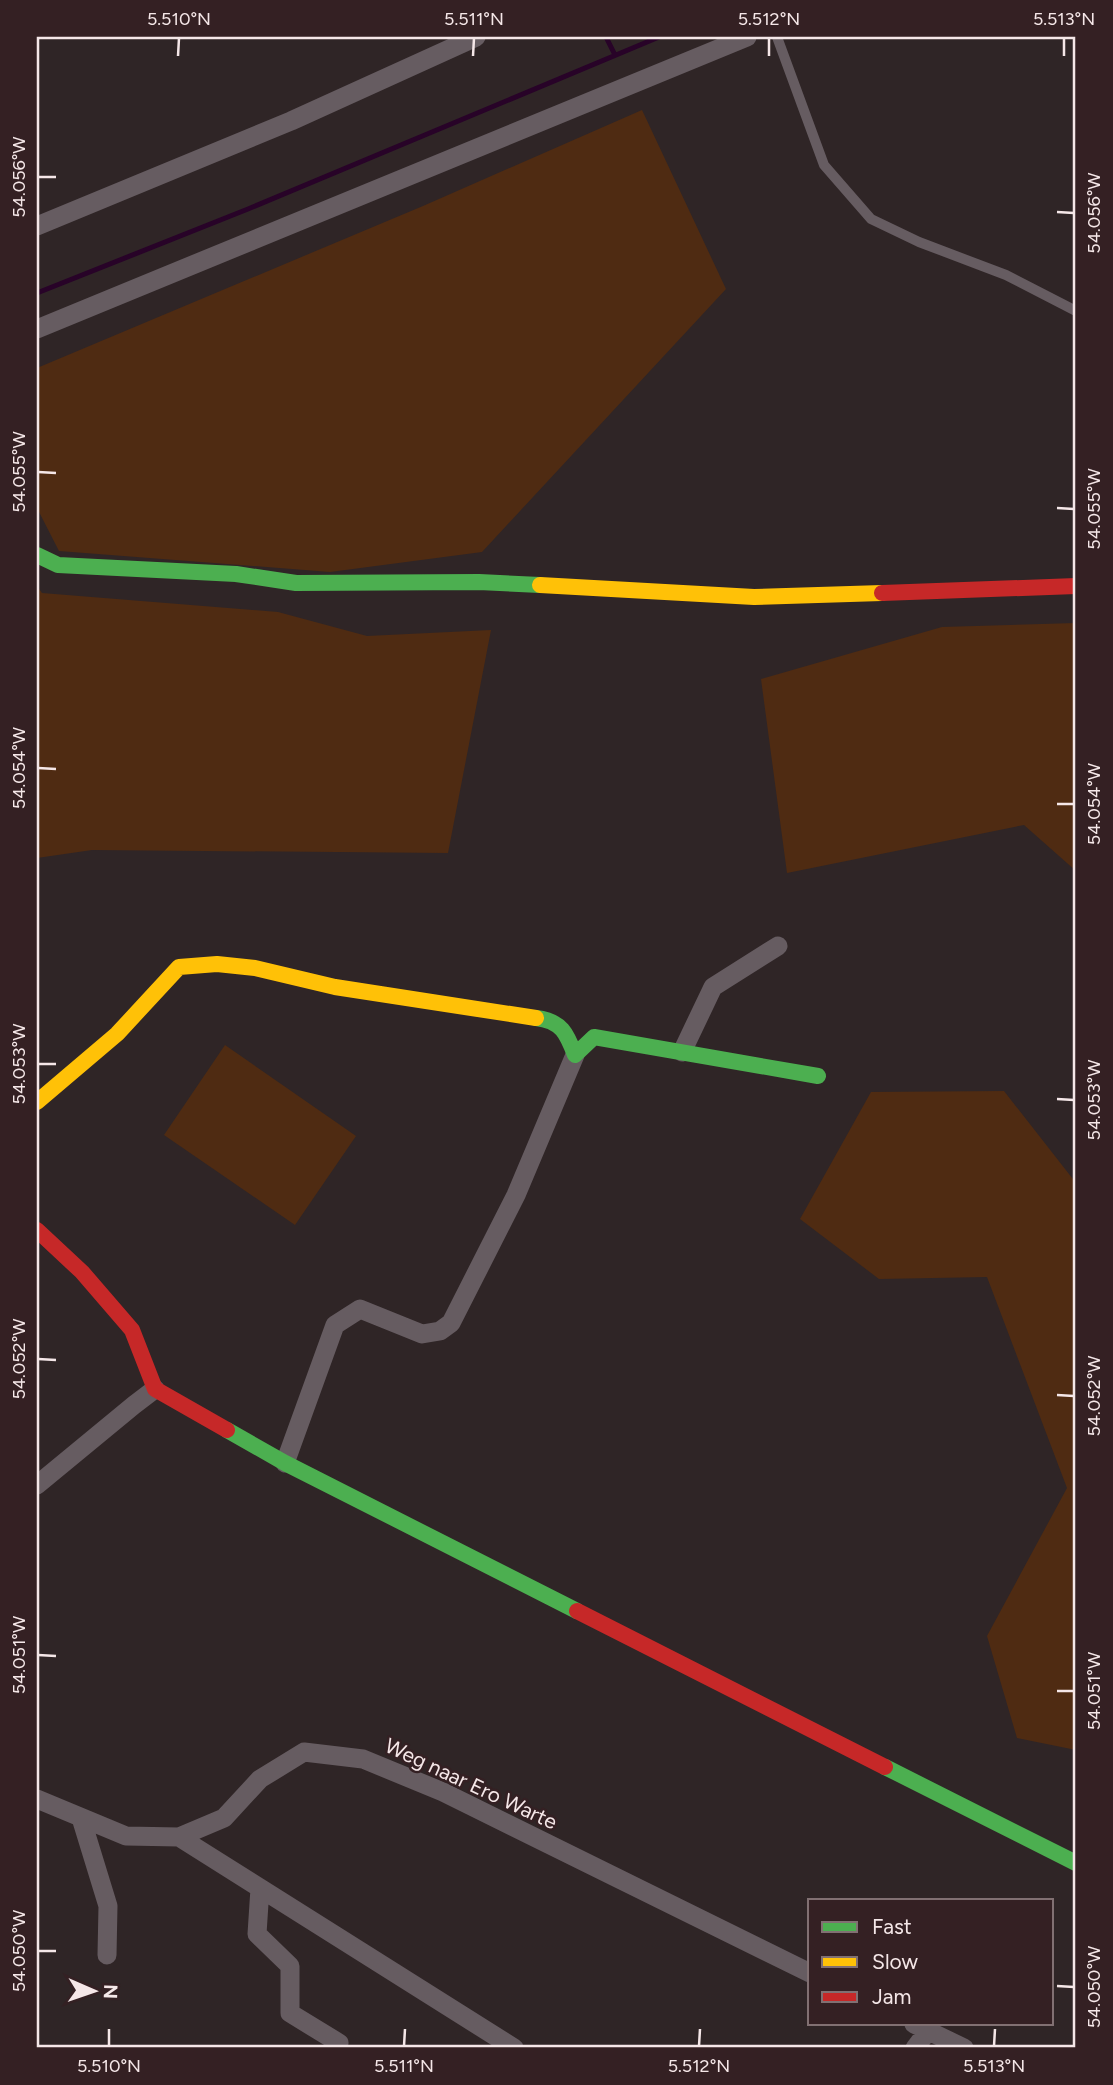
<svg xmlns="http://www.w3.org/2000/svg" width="1113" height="2085" font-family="Figtree,sans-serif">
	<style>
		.green { fill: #4f2b12 }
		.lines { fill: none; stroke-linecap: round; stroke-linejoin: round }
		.stream { stroke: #280328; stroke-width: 5 }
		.lane { stroke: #665c61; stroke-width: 10 }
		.street { stroke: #665c61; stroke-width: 19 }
		.fast { stroke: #4caf50; stroke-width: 16 }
		.slow { stroke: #ffc107; stroke-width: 16 }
		.jam { stroke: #c62828; stroke-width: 16 }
		.ticks { fill: none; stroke: #f5e7e8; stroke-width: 2.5 }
		.labels { text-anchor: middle; stroke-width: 5; stroke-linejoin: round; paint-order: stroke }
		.street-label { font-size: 21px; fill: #f5e7e8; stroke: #342023 }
		.neatline { fill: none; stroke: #f5e7e8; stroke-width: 2.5 }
		.ticks-label { font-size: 18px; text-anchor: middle; fill: #f5e7e8 }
	</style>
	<rect width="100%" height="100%" fill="#2f2526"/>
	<path class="green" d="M642 110 726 289 482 552 330 572 59 551 37 508V368L423 206Z
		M37 586 42 593 278 612 367 636 491 630 448 853 92 850 37 858Z
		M1076 623V871L1024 825 787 873 761 679 942 627Z
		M225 1045 356 1136 295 1225 164 1135Z
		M1004 1091 1076 1183V1750L1017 1738 987 1636 1067 1488 987 1277 879 1279 800 1219 871 1092Z"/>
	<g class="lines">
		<path class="stream" d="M606 37 615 55
			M37 293 248 209 659 37"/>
		<path class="lane" d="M777 37 824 165 871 219 919 242 1006 275 1076 311"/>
		<path class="street" d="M37 226 291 121 476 37
			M37 329 747 37
			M682 1052 713 987 778 946
			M285 1463 335 1325 360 1309 422 1334 440 1331 451 1323 516 1195 575 1055
			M37 1485 134 1405 155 1389
			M37 1799 126 1836 179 1837 224 1818 260 1779 304 1752 363 1759 443 1792 810 1973
			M81 1818 108 1906 107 1955
			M179 1837 514 2048
			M260 1888 257 1934 290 1966V2013L339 2043 338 2048
			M914 2024 964 2048
			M915 2048 928 2031"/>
		<path class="fast" d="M37 555 58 565 236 574 296 583 479 582 540 585
			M536 1018C562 1021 567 1034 575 1055L594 1037 818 1076
			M227 1430 285 1463 577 1611
			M885 1767 1076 1863"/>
		<path class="slow" d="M540 585 754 597 882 593
			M37 1102 117 1034 179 967 217 964 255 968 335 987 536 1018"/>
		<path class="jam" d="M882 593 1076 586
			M37 1230 82 1272 132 1330 155 1389 227 1430
			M577 1611 885 1767"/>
	</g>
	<path class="ticks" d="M178 56 179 38M473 56 474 38M769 56V38M1064 56V38M38 177H56M1057 212 1074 213M38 472 56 473M1057 508 1074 509M38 768 56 769M1057 804H1074M38 1064H56M1057 1099 1074 1100M38 1359 56 1360M1057 1395 1074 1396M38 1655 56 1656M1057 1691H1074M38 1951H56M1057 1986 1074 1987M109 2046V2029M404 2046 405 2029M699 2046 700 2029M994 2046 995 2029"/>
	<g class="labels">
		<g class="street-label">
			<text transform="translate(471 1784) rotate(25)" y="7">Weg naar Ero Warte</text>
		</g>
	</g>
	<rect width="1113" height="2085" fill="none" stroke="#342023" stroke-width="77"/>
	<rect x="808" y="1899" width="245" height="126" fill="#342023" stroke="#817072" stroke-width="2"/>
	<rect x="822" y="1922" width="35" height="10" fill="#4caf50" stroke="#817072" stroke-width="2"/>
	<text x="872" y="1934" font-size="21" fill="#f5e7e8">Fast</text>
	<rect x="822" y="1957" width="35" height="10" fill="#ffc107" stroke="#817072" stroke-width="2"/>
	<text x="872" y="1969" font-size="21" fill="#f5e7e8">Slow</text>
	<rect x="822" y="1992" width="35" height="10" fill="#c62828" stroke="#817072" stroke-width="2"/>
	<text x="872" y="2004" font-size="21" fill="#f5e7e8">Jam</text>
	<g transform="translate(94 1991) rotate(92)" stroke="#342023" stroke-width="5" paint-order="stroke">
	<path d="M0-5L12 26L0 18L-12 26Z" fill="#f5e7e8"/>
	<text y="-10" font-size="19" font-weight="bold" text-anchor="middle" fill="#f5e7e8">N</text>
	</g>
	<rect x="38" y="38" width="1036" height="2008" class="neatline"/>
	<g class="ticks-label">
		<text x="179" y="25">5.510°N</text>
		<text x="474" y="25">5.511°N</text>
		<text x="769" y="25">5.512°N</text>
		<text x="1064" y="25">5.513°N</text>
		<text transform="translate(19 177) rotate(-90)" y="6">54.056°W</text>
		<text transform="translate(1094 213) rotate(-90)" y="6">54.056°W</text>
		<text transform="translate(19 472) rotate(-90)" y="6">54.055°W</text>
		<text transform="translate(1094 509) rotate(-90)" y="6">54.055°W</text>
		<text transform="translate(19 768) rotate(-90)" y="6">54.054°W</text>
		<text transform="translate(1094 804) rotate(-90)" y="6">54.054°W</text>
		<text transform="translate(19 1064) rotate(-90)" y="6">54.053°W</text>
		<text transform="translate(1094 1100) rotate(-90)" y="6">54.053°W</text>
		<text transform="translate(19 1359) rotate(-90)" y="6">54.052°W</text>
		<text transform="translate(1094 1396) rotate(-90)" y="6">54.052°W</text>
		<text transform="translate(19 1655) rotate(-90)" y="6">54.051°W</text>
		<text transform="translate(1094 1691) rotate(-90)" y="6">54.051°W</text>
		<text transform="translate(19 1951) rotate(-90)" y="6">54.050°W</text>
		<text transform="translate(1094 1987) rotate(-90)" y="6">54.050°W</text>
		<text x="109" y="2072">5.510°N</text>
		<text x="404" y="2072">5.511°N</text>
		<text x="699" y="2072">5.512°N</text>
		<text x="994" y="2072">5.513°N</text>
	</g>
</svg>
